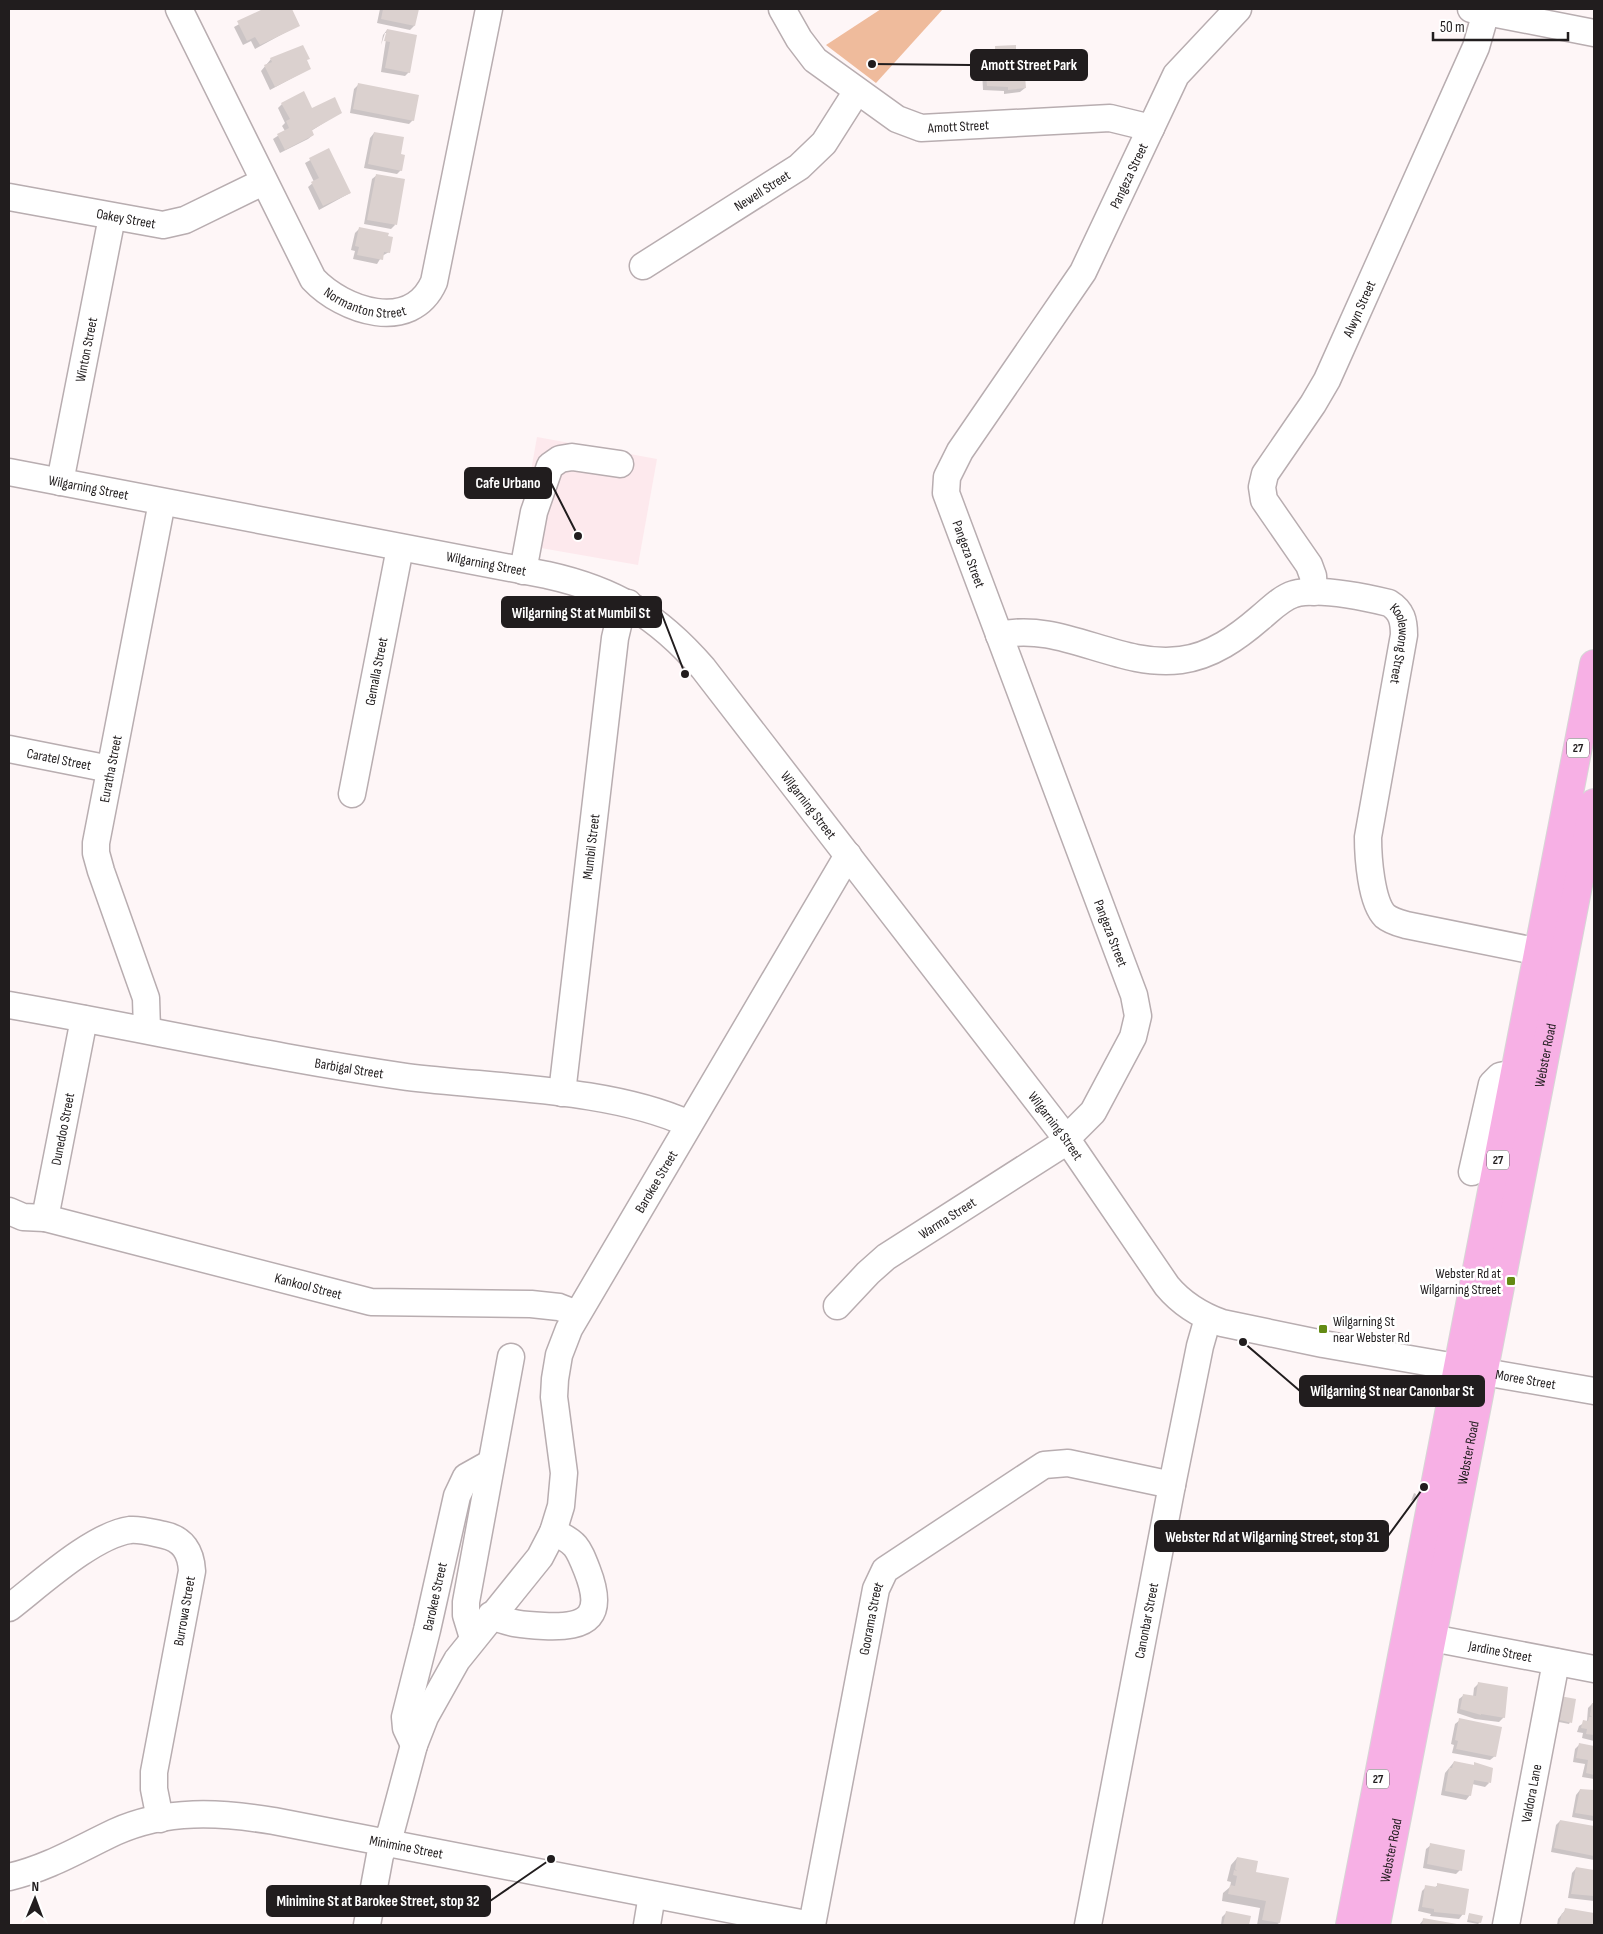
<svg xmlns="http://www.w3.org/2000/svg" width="1603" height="1934" font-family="'Sofia Sans Condensed',sans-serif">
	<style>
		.built { fill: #fde9ed }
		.green { fill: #efbb9c }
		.shadow { fill: #0003 }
		.building { fill: #dbd1cf }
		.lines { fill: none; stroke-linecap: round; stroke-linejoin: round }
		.minor-casing { stroke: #b8adb0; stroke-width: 29 }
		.major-casing { stroke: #d7d6d6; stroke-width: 30 }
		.minor { stroke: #fff; stroke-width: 26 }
		.major { stroke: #f7b0e5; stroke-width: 28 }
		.poi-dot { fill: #638a13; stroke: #fff; stroke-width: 2 }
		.labels { text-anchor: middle; stroke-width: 5; stroke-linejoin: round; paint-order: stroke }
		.shield { fill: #fff; stroke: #646162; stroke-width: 1 }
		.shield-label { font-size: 12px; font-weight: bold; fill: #211d1e }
		.street-label { font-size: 14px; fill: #211d1e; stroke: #fff }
		.poi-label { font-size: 14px; fill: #211d1e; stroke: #fff; text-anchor: end }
		.leader { fill: none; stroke: #211d1e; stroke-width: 2 }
		.callout-dot { fill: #211d1e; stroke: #fff; stroke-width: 2 }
		.callout { fill: #211d1e; stroke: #211d1e; stroke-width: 2 }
		.callout-label { font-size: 15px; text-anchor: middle; font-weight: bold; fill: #fff }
	</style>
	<rect width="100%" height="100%" fill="#fef6f7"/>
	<path class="built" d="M537 437 657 459 638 565 518 544Z"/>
	<path class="green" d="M881 9H943L876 83 826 45Z"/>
	<path class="shadow" d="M266 9H279L281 12 291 9 299 25 255 49 251 41 243 45 234 27Z
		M380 9H418L414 26 410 30 377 23Z
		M387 30 409 72 405 76 381 72 387 33H385L381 45 383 35Z
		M996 48 1015 54 1025 88 1020 92 1004 94V91L983 90 982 70 986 65 998 64V61L992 62 991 52Z
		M271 59 309 69 270 90 261 71Z
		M359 84 413 120 409 124 350 113 354 89Z
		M282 104 312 110 341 112 311 131 313 135 308 139 280 153 273 139 285 131 282 126 285 123 278 108Z
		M374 133 399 155 401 170 397 174 364 168 370 138Z
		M328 150 350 193 319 210 308 187 314 182 305 163Z
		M377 175 395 225 391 229 364 224 372 179Z
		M359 229 389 252 382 256 377 264 353 259 355 251 351 250 355 233Z
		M1414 1493 1416 1494 1415 1499 1411 1501Z
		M1479 1683 1504 1717 1499 1722 1475 1719 1457 1713 1459 1699 1464 1695 1473 1697 1474 1688Z
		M1558 1699 1570 1722 1569 1724 1554 1721Z
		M1592 1704H1594V1741L1582 1738 1583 1733 1577 1732 1579 1726 1587 1721 1588 1708Z
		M1460 1720 1495 1756 1490 1760 1452 1753 1454 1745 1451 1744 1455 1724Z
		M1579 1745 1594 1747V1779L1582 1777 1585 1764 1573 1762 1575 1749Z
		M1454 1762 1473 1766 1475 1764 1489 1783 1485 1787 1472 1784 1470 1795 1466 1800 1441 1795 1445 1773Z
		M1580 1790 1594 1791V1821L1572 1817 1576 1795Z
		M1560 1821 1594 1827V1860L1551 1852 1556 1825Z
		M1431 1845 1460 1870 1456 1874 1423 1868 1426 1849Z
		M1237 1858 1254 1873 1279 1923 1276 1925H1257L1260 1908 1222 1901 1223 1893 1230 1887 1231 1882 1227 1881 1231 1865Z
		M1576 1868 1594 1872V1901L1568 1898 1572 1873Z
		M1438 1885 1463 1914 1459 1919 1430 1916 1431 1914 1418 1911 1422 1891 1426 1887 1434 1888Z
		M1566 1909 1593 1914 1591 1925H1557L1558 1919Z
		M1227 1912 1249 1917 1248 1925H1221L1222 1917Z
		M1469 1914 1480 1922 1478 1924 1467 1922Z
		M1424 1919 1455 1925H1419Z"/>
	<path class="building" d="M263 9H292L300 26 260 45 255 37 247 41 237 21Z
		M383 9H419L415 26 381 19Z
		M387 29 417 35 410 73 385 68 390 42 384 41Z
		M303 45 310 59 307 60 311 69 275 87 264 65 272 62 270 58Z
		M1016 45V53L1023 52 1026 88 1008 90V87L987 86 985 64 1002 63V58H996L995 46Z
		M358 83 419 95 414 121 353 109Z
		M304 91 312 108 335 97 342 113 312 130 314 135 285 150 277 134 289 128 286 121 290 119 281 103Z
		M374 132 404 137 401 154 405 155 402 171 368 164Z
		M329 148 351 193 323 206 311 182 319 178 309 158Z
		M376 174 405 179 397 225 367 220Z
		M359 227 389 233 388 236 393 237 390 253 384 252 383 260 357 255 359 247 355 246Z
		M1478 1682 1508 1687 1505 1718 1481 1714V1715L1460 1709 1463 1694 1476 1696Z
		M1560 1696 1576 1699 1572 1723 1555 1719Z
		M1592 1703H1594V1735L1586 1734 1587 1729 1581 1728 1583 1720 1588 1721 1589 1717H1592L1590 1715Z
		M1459 1718 1502 1727 1496 1757 1456 1749 1458 1741 1455 1740Z
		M1579 1743 1594 1746V1775L1586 1773 1588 1760 1576 1758Z
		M1454 1761 1474 1765V1762L1493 1768 1491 1783 1474 1780 1471 1796 1445 1791 1449 1768H1452Z
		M1580 1789 1594 1790V1816L1575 1813Z
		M1560 1820 1594 1826V1856L1554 1848Z
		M1430 1843 1465 1850 1462 1871 1427 1864Z
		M1237 1857 1258 1861 1256 1872 1289 1878 1280 1923 1262 1920 1266 1901 1228 1894 1230 1885 1235 1886 1237 1876 1233 1875 1234 1870 1237 1871 1235 1869Z
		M1576 1867 1594 1870V1896L1571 1894Z
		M1437 1883 1469 1889 1465 1915 1434 1912V1909L1422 1907 1425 1885 1437 1887Z
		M1565 1908 1594 1913 1593 1925H1559L1562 1913H1564Z
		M1226 1911 1251 1916 1249 1925H1223Z
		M1469 1913 1483 1916 1481 1923 1468 1920Z
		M1423 1918 1457 1924V1925H1422Z"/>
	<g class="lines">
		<g class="minor-casing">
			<g id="minor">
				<path id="s1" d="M179 9 313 279C343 311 411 334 434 282L489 9"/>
				<path id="s2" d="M782 9 799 39 815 60 897 119 921 128 1110 118 1151 128"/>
				<path d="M1471 9 1594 33"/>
				<path id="s3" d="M9 197 163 225 185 220 263 182"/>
				<path id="s4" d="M643 266 799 167 824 143 857 91"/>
				<path id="s5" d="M9 472 547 575C615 590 658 616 703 668L1066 1138 1167 1286C1182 1304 1200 1315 1222 1323L1323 1344 1594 1391"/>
				<path id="s6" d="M60 482 112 217"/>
				<path d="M523 571 534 512 550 466 560 459 572 457 620 464"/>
				<path id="s7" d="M1314 592 1313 576 1309 565 1264 500 1262 487 1265 474 1313 404 1327 380 1476 47 1486 12"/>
				<path id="s8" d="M999 635C1063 621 1116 668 1181 660 1212 656 1238 637 1260 618 1271 609 1281 598 1294 594 1319 587 1364 597 1389 603 1402 611 1404 621 1404 635L1368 837C1368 857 1371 902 1385 916 1391 921 1399 923 1406 925L1560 956"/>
				<path id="s9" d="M9 749 110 769"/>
				<path id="s10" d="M352 794 400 548"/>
				<path id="s11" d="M9 1005C142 1028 273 1058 407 1077 495 1088 610 1088 689 1124"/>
				<path id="s12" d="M147 1030 146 998 101 871 96 853V843L162 502"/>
				<path id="s13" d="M562 1093 615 638 619 621 628 603"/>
				<path d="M1472 1172 1492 1084 1500 1076 1515 1073"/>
				<path id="s14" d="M9 1211 23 1217 45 1218 84 1019"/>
				<path id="s15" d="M45 1218 371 1302 531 1304 559 1307 577 1314"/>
				<path id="s16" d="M837 1306 868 1273 886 1257 1058 1147 1093 1112 1133 1037 1138 1016 1134 995 946 493 947 477 960 451 1083 272 1176 75 1238 9"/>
				<path d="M9 1608C39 1585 93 1535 130 1530 141 1529 154 1533 164 1535 183 1539 191 1552 192 1571L154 1772V1789L160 1819"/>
				<path d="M491 1615C509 1624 524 1625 544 1626 589 1628 605 1616 587 1570 578 1547 576 1542 553 1532"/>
				<path id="s17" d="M1411 1634 1594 1669"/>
				<path d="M473 1638 466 1615V1602L511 1357"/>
				<path id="s18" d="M414 1745 406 1728 405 1717 427 1630 457 1496 466 1477 491 1463"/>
				<path id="s19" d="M9 1877C48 1868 79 1849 115 1832 166 1809 220 1812 274 1821L811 1925"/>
				<path id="s20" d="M367 1925 380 1855 391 1831 414 1745 425 1717 457 1660 540 1557 553 1532 561 1506 564 1473 554 1397 555 1379 559 1355 569 1329 848 855"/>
				<path d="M647 1925 652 1895"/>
				<path id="s21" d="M812 1925 876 1589 885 1570 1044 1465 1068 1463 1172 1485"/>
				<path id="s22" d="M1088 1925 1172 1485 1200 1346 1208 1318"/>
				<path id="s23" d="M1506 1925 1556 1662"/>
			</g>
		</g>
		<g class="major-casing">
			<g id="major">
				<path d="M1350 1925 1594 664"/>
				<path id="s24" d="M1376 1925 1594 803"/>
			</g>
		</g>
		<use href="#minor" class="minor"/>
		<use href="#major" class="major"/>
	</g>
	<g class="poi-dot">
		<rect x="1506" y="1276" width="10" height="10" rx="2.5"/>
		<rect x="1318" y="1324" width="10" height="10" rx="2.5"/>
	</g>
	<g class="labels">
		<g class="shield">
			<rect x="1567" y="738.5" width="22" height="19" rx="4"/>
			<rect x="1487" y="1150.5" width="22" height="19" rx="4"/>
			<rect x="1367" y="1769.5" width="22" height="19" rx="4"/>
		</g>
		<g class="shield-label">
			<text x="1578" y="752">27</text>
			<text x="1498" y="1164">27</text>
			<text x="1378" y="1783">27</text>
		</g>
		<g class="street-label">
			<text dy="5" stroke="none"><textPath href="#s2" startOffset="225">Amott Street</textPath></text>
			<text dy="5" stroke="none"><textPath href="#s16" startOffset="1356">Pangeza Street</textPath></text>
			<text dy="5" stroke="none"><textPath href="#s4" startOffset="141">Newell Street</textPath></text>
			<text dy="5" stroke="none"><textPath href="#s3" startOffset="119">Oakey Street</textPath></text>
			<text dy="5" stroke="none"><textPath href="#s1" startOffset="361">Normanton Street</textPath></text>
			<text dy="5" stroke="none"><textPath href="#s7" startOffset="324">Alwyn Street</textPath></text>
			<text dy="5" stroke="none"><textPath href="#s6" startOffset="135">Winton Street</textPath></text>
			<text dy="5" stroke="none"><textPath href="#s5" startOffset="81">Wilgarning Street</textPath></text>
			<text transform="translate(969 554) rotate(70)" y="5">Pangeza Street</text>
			<text dy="5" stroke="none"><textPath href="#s5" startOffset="486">Wilgarning Street</textPath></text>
			<text dy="5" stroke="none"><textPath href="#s8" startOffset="460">Koolewong Street</textPath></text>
			<text dy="5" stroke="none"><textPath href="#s10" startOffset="125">Gemalla Street</textPath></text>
			<text dy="5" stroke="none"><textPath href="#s9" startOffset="51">Caratel Street</textPath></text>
			<text dy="5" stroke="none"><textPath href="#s12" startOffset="271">Euratha Street</textPath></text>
			<text dy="5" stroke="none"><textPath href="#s5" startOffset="906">Wilgarning Street</textPath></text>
			<text dy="5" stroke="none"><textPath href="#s13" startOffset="248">Mumbil Street</textPath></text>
			<text transform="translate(1111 933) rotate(69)" y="5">Pangeza Street</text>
			<text dy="5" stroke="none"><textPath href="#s24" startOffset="886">Webster Road</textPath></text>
			<text dy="5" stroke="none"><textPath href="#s11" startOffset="346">Barbigal Street</textPath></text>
			<text dy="5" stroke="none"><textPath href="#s5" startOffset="1311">Wilgarning Street</textPath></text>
			<text dy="5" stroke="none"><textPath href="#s14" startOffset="128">Dunedoo Street</textPath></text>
			<text dy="5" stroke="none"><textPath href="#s20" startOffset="821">Barokee Street</textPath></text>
			<text dy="5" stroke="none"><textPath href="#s16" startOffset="142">Warma Street</textPath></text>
			<text dy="5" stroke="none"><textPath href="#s15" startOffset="272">Kankool Street</textPath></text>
			<text dy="5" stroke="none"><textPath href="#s5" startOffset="1882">Moree Street</textPath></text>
			<text dy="5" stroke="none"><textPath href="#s24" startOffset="481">Webster Road</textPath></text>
			<text dy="5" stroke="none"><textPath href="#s18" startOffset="154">Barokee Street</textPath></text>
			<text transform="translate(184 1611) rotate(-80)" y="5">Burrowa Street</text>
			<text dy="5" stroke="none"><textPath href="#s21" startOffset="312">Goorama Street</textPath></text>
			<text dy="5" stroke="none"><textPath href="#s22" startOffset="310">Canonbar Street</textPath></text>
			<text dy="5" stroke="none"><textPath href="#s17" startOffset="91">Jardine Street</textPath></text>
			<text dy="5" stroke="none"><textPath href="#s23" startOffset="134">Valdora Lane</textPath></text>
			<text dy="5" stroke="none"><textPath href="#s19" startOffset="412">Minimine Street</textPath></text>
			<text dy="5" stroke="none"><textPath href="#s24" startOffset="76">Webster Road</textPath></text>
		</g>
		<g class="poi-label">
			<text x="1501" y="1278">Webster Rd at<tspan x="1501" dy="16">Wilgarning Street</tspan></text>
			<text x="1333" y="1326" text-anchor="start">Wilgarning St<tspan x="1333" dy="16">near Webster Rd</tspan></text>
		</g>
	</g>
	<path class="leader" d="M872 64L971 65M578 536L551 483M685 674L661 612M1243 1342L1300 1391M1424 1487L1388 1536M551 1859L490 1901"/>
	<g class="callout-dot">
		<circle cx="872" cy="64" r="5"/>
		<circle cx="578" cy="536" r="5"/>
		<circle cx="685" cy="674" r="5"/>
		<circle cx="1243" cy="1342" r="5"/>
		<circle cx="1424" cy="1487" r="5"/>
		<circle cx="551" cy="1859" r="5"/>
	</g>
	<g class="callout">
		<rect x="971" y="50" width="116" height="30" rx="5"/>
		<rect x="465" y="468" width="86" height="30" rx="5"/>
		<rect x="502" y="597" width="159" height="30" rx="5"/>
		<rect x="1300" y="1376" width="184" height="30" rx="5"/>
		<rect x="1155" y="1521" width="233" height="30" rx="5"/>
		<rect x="267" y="1886" width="223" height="30" rx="5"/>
	</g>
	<g class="callout-label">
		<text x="1029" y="70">Amott Street Park</text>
		<text x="508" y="488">Cafe Urbano</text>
		<text x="581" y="618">Wilgarning St at Mumbil St</text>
		<text x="1392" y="1396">Wilgarning St near Canonbar St</text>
		<text x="1272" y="1542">Webster Rd at Wilgarning Street, stop 31</text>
		<text x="378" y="1906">Minimine St at Barokee Street, stop 32</text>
	</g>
	<rect width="1603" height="1934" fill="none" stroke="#211d1e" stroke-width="20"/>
	<g transform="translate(35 1899) rotate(1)" stroke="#ffffff" stroke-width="4" paint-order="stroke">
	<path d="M0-4L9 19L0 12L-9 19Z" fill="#211d1e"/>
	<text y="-8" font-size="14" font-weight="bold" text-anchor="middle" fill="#211d1e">N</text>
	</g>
	<path d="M1433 32v8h135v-8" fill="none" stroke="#211d1e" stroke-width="2.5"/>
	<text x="1440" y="32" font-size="15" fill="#211d1e" stroke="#ffffff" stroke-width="4" paint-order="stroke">50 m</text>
</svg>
